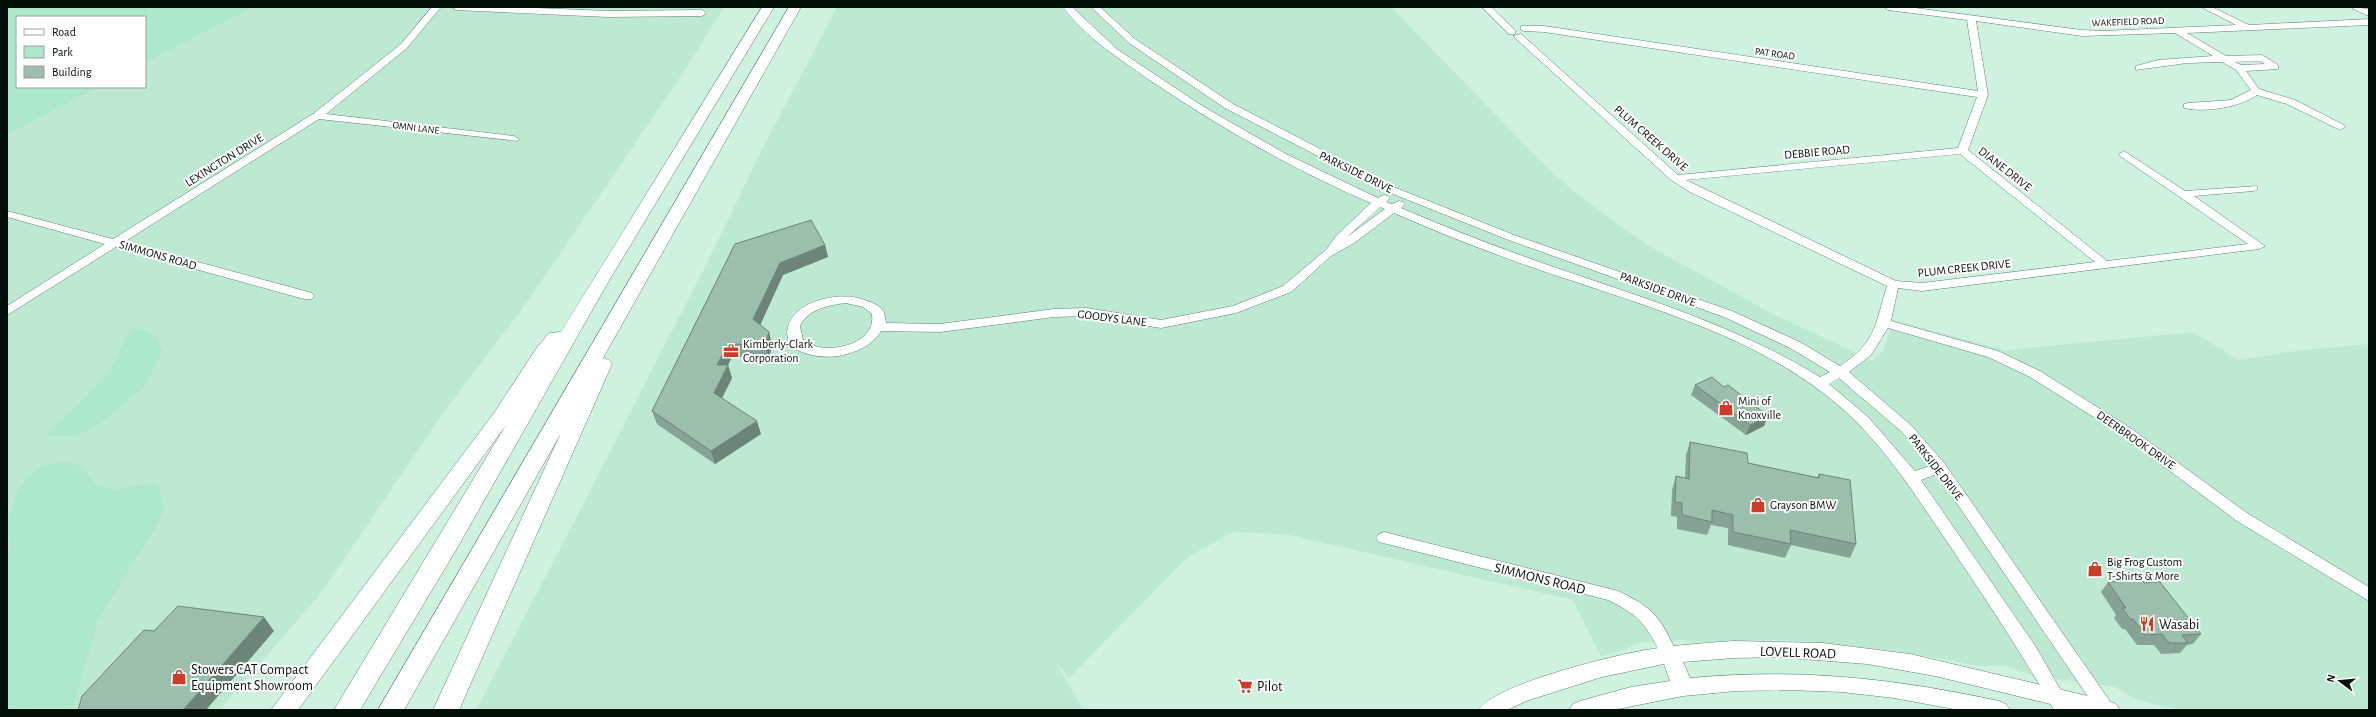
<svg xmlns="http://www.w3.org/2000/svg" width="2376" height="717" font-family="'Alegreya Sans',sans-serif">
	<style>
		.built { fill: #bde9d3 }
		.green { fill: #aee8cc }
		.lines { fill: none; stroke-linecap: round; stroke-linejoin: round }
		.minor-casing { stroke: #628272; stroke-width: 1 }
		.major-casing { stroke: #628272; stroke-width: 1 }
		.highway-casing { stroke: #628272; stroke-width: 1 }
		.minor { fill: #fff; fill-rule: evenodd }
		.major { fill: #fff; fill-rule: evenodd }
		.highway { fill: #fff; fill-rule: evenodd }
		.wall { fill: #86a395 }
		.shaded-wall { fill: #6d8579 }
		.building { fill: #9cbead; stroke: #6d8579 }
		.labels { text-anchor: middle; stroke-width: 4; stroke-linejoin: round; paint-order: stroke }
		.far-street-label { font-size: 10px; fill: #040e09; stroke: #fff }
		.street-label { font-size: 12px; fill: #040e09; stroke: #fff }
		.poi-label { font-size: 12px; fill: #040e09; stroke: #fff; text-anchor: start }
		.near-street-label { font-size: 14px; fill: #040e09; stroke: #fff }
		.near-poi-label { font-size: 14px; fill: #040e09; stroke: #fff; text-anchor: start }
	</style>
	<rect width="100%" height="100%" fill="#cff2e0"/>
	<path class="built" d="M254 7H724L683 73 523 308 445 410 319 596 219 710H7V135L99 87H145V63Z
		M837 7H1391L1546 166 1570 188 1623 228 1649 246 1769 312 1873 361 1883 351 1893 320 2005 350 2193 332 2239 360 2302 350 2369 344V710H2178L2135 699 2115 687 2030 675 2004 665 1980 666 1897 651 1810 642 1780 640 1694 642 1683 640 1638 643 1626 649 1601 656 1573 600 1289 535 1233 532 1188 557 1069 678 1055 662 1084 710H476L573 524 706 265 764 146Z"/>
	<path class="green" d="M7 7H254L145 63V17H17V87H99L7 135Z
		M133 329C151 328 156 335 163 351L146 384 117 410 89 430 76 436H45C68 413 93 392 112 366 120 354 122 339 133 329Z
		M62 462C81 464 86 467 95 484L114 490 153 483 159 485 164 509 159 522 98 620 72 710H7V559C15 537 8 543 7 523 7 518 11 511 13 506 21 480 34 464 62 462Z"/>
	<g class="lines">
		<g class="minor-casing">
			<path id="minor" d="M432 7H441L407 48 326 114 514 136 519 139 518 141 319 119 124 242 312 293 314 296 312 299H304L116 247 7 315V306L105 244 7 217V211L113 239 313 114 401 44Z
				M452 7H513L608 11 702 10 706 13 702 16 608 17 456 10Z
				M1063 7H1072L1118 50 1204 107 1286 154 1378 198 1384 195 1388 196 1390 198 1386 202 1392 204 1399 201 1403 202 1405 204 1401 208C1447 228 1495 246 1542 263 1640 297 1731 323 1820 377L1830 372 1790 348 1724 317 1506 239 1388 192 1225 108 1129 43 1091 7H1100L1135 39 1233 104 1396 188 1514 235 1732 311 1800 342 1840 366C1877 342 1875 324 1887 286L1690 192 1671 180 1513 36 1521 34 1678 175 1958 148 1977 97 1544 32 1524 31 1521 30V26H1544L1978 91 1967 20 1888 10 1884 7H1908L2082 30 2103 31 2236 25 2201 7H2212L2249 25 2369 19V25L2187 33 2226 56 2262 55 2278 65V69L2246 71 2259 89 2295 100 2344 125 2345 127 2340 130 2287 104 2257 95C2241 107 2204 113 2184 108V104L2188 103 2231 100 2251 90 2236 70 2222 62 2187 63 2136 70V66L2158 60 2213 56 2175 33 2082 36 1976 21 1988 95 1968 150 2107 261 2248 244 2120 156 2119 154 2124 151 2185 191 2257 186V190L2253 191 2194 196 2265 246 2259 249 1922 291 1898 288 1891 321 1998 351 2040 371 2129 427 2247 513 2369 587V601L2237 521 2119 433 2030 377 1988 357 1888 328 1871 355 1849 372 1912 426 1945 464 2116 710H2097L1937 474 1921 480 2036 647 2072 710H2054C2022 653 1986 600 1950 546 1913 492 1879 436 1827 396 1755 339 1662 311 1576 282 1514 262 1453 239 1394 213L1354 243 1331 256 1291 292 1236 313 1161 328 1086 316 1054 317 940 332 881 331C873 346 854 353 838 356 820 359 781 354 788 327 794 301 836 293 858 298 868 301 878 303 884 312L886 323 940 324 1054 309 1086 308 1161 320 1233 306 1283 286 1327 249 1336 236 1371 203C1294 170 1221 128 1151 81 1120 59 1086 38 1063 7ZM2260 61 2265 64 2241 65 2235 62ZM1960 154 2095 262 1922 283 1896 281 1686 180ZM1380 207 1385 209 1347 237ZM846 303 863 307 872 314C877 346 823 357 803 340L800 326C808 309 829 305 846 303ZM1839 378 1902 432 1930 466 1915 471 1868 417 1829 384Z
				M1482 7H1491L1515 30V34H1509Z
				M1384 532 1618 591C1655 608 1661 619 1678 655L1676 660 1670 662 1664 660C1647 627 1643 617 1608 600L1379 542 1376 538 1379 534Z"/>
		</g>
		<g class="major-casing">
			<path id="major" d="M2352 7 2369 9V16L2353 9Z
				M1734 641 1823 643 1910 654 2109 701 2116 704 2120 710H2075L1935 676 1867 664 1778 657 1734 658 1683 662 1690 678C1799 668 1892 678 1999 701L2006 704 2010 710H1959L1894 698 1842 692 1789 690 1736 691 1683 696 1613 710H1569L1573 704 1580 701 1631 687 1670 681 1664 664 1602 677 1529 700 1507 710H1479C1492 685 1615 655 1646 650 1675 645 1704 643 1734 641Z"/>
		</g>
		<g class="highway-casing">
			<path id="highway" d="M762 7H774L607 284 456 550 360 710H334L506 425 298 710H271L494 413 536 349 549 333 561 332Z
				M789 7H801L603 358 609 360 612 364 459 710H433L561 433 404 710H378Z"/>
		</g>
		<use href="#minor" class="minor"/>
		<use href="#major" class="major"/>
		<use href="#highway" class="highway"/>
	</g>
	<path class="wall" d="M735 244 825 245 828 257 783 275 760 325 769 332 772 346 769 358 732 357 728 365 732 378 722 398 761 434 715 464 657 424 652 411Z
		M1695 385 1724 387 1768 416 1764 426 1746 435 1691 395Z
		M1690 442 1748 463 1817 478 1819 474 1856 544 1850 558 1791 545 1785 558 1728 545V528L1711 525 1707 535 1677 529V517L1671 516 1672 490 1676 476 1685 478 1686 455Z
		M2108 582 2144 583 2201 634 2193 644 2187 645 2180 653 2161 654 2154 645H2137L2125 629H2122L2114 618 2116 615 2101 592Z"/>
	<path class="shaded-wall" d="M825 245 828 257 783 275 757 332 753 319 780 263Z
		M769 332 772 346 769 358 765 345Z
		M728 344 732 357 728 365 732 378 718 406 714 393 717 365Z
		M1768 416 1764 426 1746 435 1750 425Z
		M757 421 761 434 715 464 711 451Z
		M264 617 274 631 206 710H183Z"/>
	<path class="building" d="M811 220 825 245 780 263 753 319 769 332 765 345 728 344 717 365H728L714 393 757 421 711 451 652 411 735 244Z
		M1712 377 1724 387 1728 385 1768 416 1750 425 1695 385Z
		M1690 442 1747 453 1748 463 1819 478V474L1850 480 1856 544 1790 530 1791 544 1733 532V515L1712 510V522L1682 515V503L1675 502 1676 476 1689 479Z
		M2142 580 2144 583 2160 582 2201 634 2182 635 2188 643H2169L2162 634 2145 635 2133 619H2130L2122 608H2126L2108 582Z
		M178 606 264 617 183 710H78L82 696 144 630 154 631Z"/>
	<defs>
		<g id="office-bare" transform="scale(1.2)"><path d="M-6-3h4V-5.5h4V-3h4V5H-6ZM-1-4.5V-3h2v-1.5ZM-6 0V1H6V0Z" fill="#ca3e29" stroke="#fff" stroke-width="2.5" paint-order="stroke"/></g>
		<g id="shop-bare" transform="scale(1.2)"><path d="M-5-2.5h2.3a2.7 3.5 0 0 1 5.4 0H5L5.5 6h-11ZM-1.5-2.5h3a1.5 2.3 0 0 0-3 0Z" fill="#ca3e29" stroke="#fff" stroke-width="2.5" paint-order="stroke"/></g>
		<g id="restaurant-bare" transform="scale(1.2)"><path d="M-5-6h1v4h1v-4h1v4h1v-4h1v5L-1.5 .5V6h-2V.5L-5-1ZM5-6V6H3V1.5H1.5Q1.5-4 5-6Z" fill="#ca3e29" stroke="#fff" stroke-width="2.5" paint-order="stroke"/></g>
		<g id="supermarket-bare" transform="scale(1.2)"><path d="M-6-5.5h2.5l.6 2H6L4.5 2H-2.5L-4.4-4H-6ZM-1.5 3.2a1.3 1.3 0 1 0 .1 0ZM3 3.2a1.3 1.3 0 1 0 .1 0Z" fill="#ca3e29" stroke="#fff" stroke-width="2.5" paint-order="stroke"/></g>
	</defs>
	<g fill-rule="evenodd">
		<use href="#office-bare" x="731" y="351"/>
		<use href="#shop-bare" x="1726" y="408"/>
		<use href="#shop-bare" x="1758" y="505"/>
		<use href="#shop-bare" x="2095" y="569"/>
		<use href="#restaurant-bare" x="2147" y="624"/>
		<use href="#shop-bare" x="179" y="677"/>
		<use href="#supermarket-bare" x="1245" y="686"/>
	</g>
	<g class="labels">
		<g class="far-street-label">
			<text transform="translate(2128 21) rotate(-2)" y="4">WAKEFIELD ROAD</text>
			<text transform="translate(1775 53) rotate(8)" y="4">PAT ROAD</text>
			<text transform="translate(416 127) rotate(7)" y="4">OMNI LANE</text>
		</g>
		<g class="street-label">
			<text transform="translate(1651 138) rotate(41)" y="4">PLUM CREEK DRIVE</text>
			<text transform="translate(1817 152) rotate(-5)" y="4">DEBBIE ROAD</text>
			<text transform="translate(224 160) rotate(-32)" y="4">LEXINGTON DRIVE</text>
			<text transform="translate(2005 169) rotate(38)" y="4">DIANE DRIVE</text>
			<text transform="translate(1356 172) rotate(26)" y="4">PARKSIDE DRIVE</text>
			<text transform="translate(158 255) rotate(16)" y="4">SIMMONS ROAD</text>
			<text transform="translate(1964 268) rotate(-6)" y="4">PLUM CREEK DRIVE</text>
			<text transform="translate(1658 289) rotate(20)" y="4">PARKSIDE DRIVE</text>
			<text transform="translate(1112 318) rotate(7)" y="4">GOODYS LANE</text>
			<text transform="translate(2136 440) rotate(35)" y="4">DEERBROOK DRIVE</text>
			<text transform="translate(1936 467) rotate(52)" y="4">PARKSIDE DRIVE</text>
		</g>
		<g class="poi-label">
			<text x="743" y="348">Kimberly-Clark<tspan x="743" dy="14">Corporation</tspan></text>
			<text x="1738" y="405">Mini of<tspan x="1738" dy="14">Knoxville</tspan></text>
			<text x="1770" y="509">Grayson BMW</text>
			<text x="2107" y="566">Big Frog Custom<tspan x="2107" dy="14">T-Shirts &amp; More</tspan></text>
		</g>
		<g class="near-street-label">
			<text transform="translate(1540 578) rotate(14)" y="5">SIMMONS ROAD</text>
			<text transform="translate(1798 652) rotate(2)" y="5">LOVELL ROAD</text>
		</g>
		<g class="near-poi-label">
			<text x="2159" y="629">Wasabi</text>
			<text x="191" y="674">Stowers CAT Compact<tspan x="191" dy="16">Equipment Showroom</tspan></text>
			<text x="1257" y="691">Pilot</text>
		</g>
	</g>
	<rect width="2376" height="717" fill="none" stroke="#040e09" stroke-width="16"/>
	<rect x="16" y="16" width="130" height="72" fill="#ffffff" stroke="#9b9f9d"/>
	<rect x="24" y="29" width="20" height="6" fill="#ffffff" stroke="#9b9f9d"/>
	<text x="52" y="36" font-size="12" fill="#040e09">Road</text>
	<rect x="24" y="46" width="20" height="12" fill="#aee8cc" stroke="#9b9f9d"/>
	<text x="52" y="56" font-size="12" fill="#040e09">Park</text>
	<rect x="24" y="66" width="20" height="12" fill="#9cbead" stroke="#9b9f9d"/>
	<text x="52" y="76" font-size="12" fill="#040e09">Building</text>
	<g transform="translate(2340 681) rotate(286)" stroke="#ffffff" stroke-width="3" paint-order="stroke">
	<path d="M0-3L7 15L0 10L-7 15Z" fill="#040e09"/>
	<text y="-6" font-size="11" font-weight="bold" text-anchor="middle" fill="#040e09">N</text>
	</g>
</svg>
